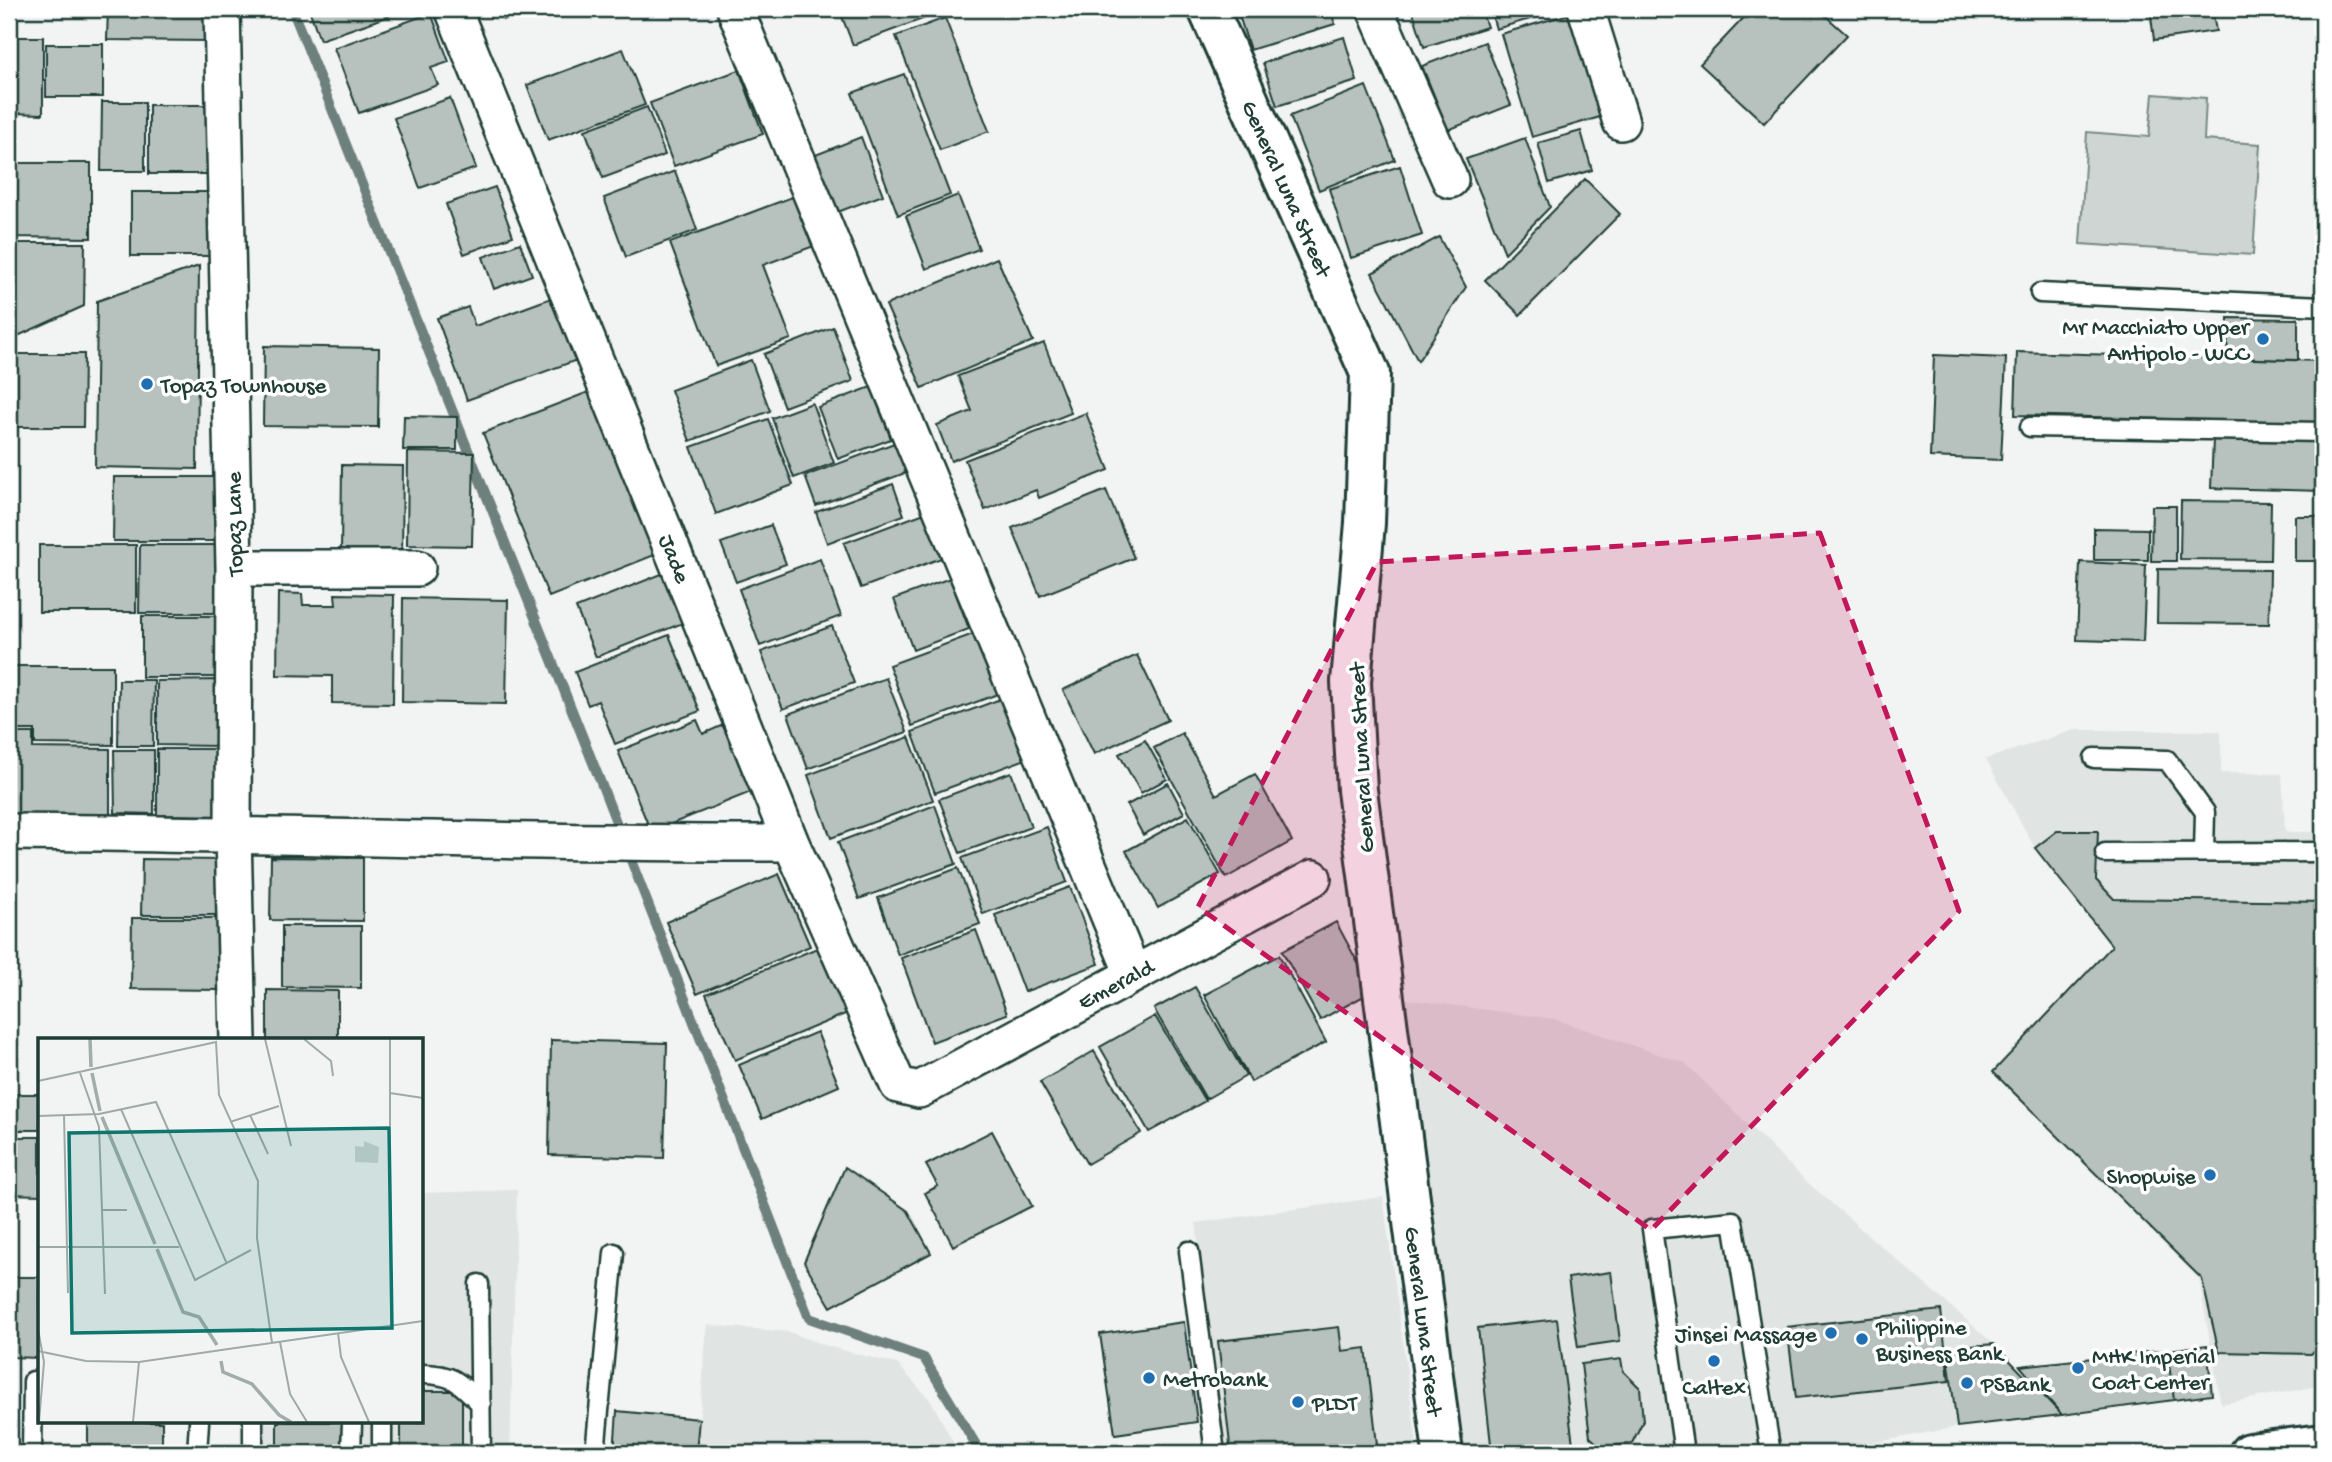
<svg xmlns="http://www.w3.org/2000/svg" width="2332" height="1462" font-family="'Gochi Hand',sans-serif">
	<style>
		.built { fill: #e0e4e3 }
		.green { fill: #ced5d3; stroke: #768984; stroke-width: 2 }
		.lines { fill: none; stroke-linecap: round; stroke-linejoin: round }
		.stream { stroke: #6d807b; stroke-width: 10 }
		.building { fill: #b7c1bd; stroke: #1f3d34; stroke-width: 2 }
		.service-casing { stroke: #1f3d34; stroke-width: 23 }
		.minor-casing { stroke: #1f3d34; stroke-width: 40 }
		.tertiary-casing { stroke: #1f3d34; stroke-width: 44 }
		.primary-casing { stroke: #1f3d34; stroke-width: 44 }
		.service { stroke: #fff; stroke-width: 18 }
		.minor { stroke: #fff; stroke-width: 35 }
		.tertiary { stroke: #fff; stroke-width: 38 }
		.primary { stroke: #fff; stroke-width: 38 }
		.marked { fill: #c2185b; fill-opacity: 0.2; stroke: #c2185b; stroke-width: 5; stroke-dasharray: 14 9; stroke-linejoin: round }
		.poi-dot { fill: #1f6fb2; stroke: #fff; stroke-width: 2.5 }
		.labels { text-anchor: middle; stroke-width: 7; stroke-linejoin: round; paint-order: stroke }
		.street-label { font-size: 23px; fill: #1f3d34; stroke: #fff }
		.poi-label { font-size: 23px; fill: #1f3d34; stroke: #fff; text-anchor: start }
		.inset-river { fill: none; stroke: #a1adaa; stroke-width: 3.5 }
		.inset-road { fill: none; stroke: #9eaaa7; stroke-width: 2 }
		.view { fill: #0f766e; fill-opacity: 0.15; stroke: #0f766e; stroke-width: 3.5 }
		.inset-edge { fill: none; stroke: #1f3d34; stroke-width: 3.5 }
	</style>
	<rect width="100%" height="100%" fill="#f2f3f3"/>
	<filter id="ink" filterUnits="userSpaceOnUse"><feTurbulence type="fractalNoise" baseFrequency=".0143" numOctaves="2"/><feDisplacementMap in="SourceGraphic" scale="14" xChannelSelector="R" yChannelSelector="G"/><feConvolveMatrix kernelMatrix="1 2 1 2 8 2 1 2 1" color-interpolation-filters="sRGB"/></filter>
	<g filter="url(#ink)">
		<path class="built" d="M2075 730 2221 731V773L2282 774 2285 832H2323V1385L2221 1404 2199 1279 1993 1072 2112 946 2035 848 1986 759Z
			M1406 999 1554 1019 1685 1063 1807 1182 1994 1344 2062 1415 1957 1427 1820 1453H1463Z
			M517 1190 510 1453H242V1422H422V1193Z
			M1383 1197 1418 1453H1223L1196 1223Z
			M707 1325 789 1332 830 1347 897 1364 931 1401 959 1453H697Z"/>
		<path class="green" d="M2153 94 2206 98 2204 140 2260 144 2253 255 2080 244 2087 132 2149 137Z"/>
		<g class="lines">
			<path class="stream" d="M292 9 599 778 809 1318 924 1358 981 1453"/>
		</g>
		<path class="building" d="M108 9H209V41L107 40Z
			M309 9H387L389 16 320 40Z
			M499 9H534L503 20Z
			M839 9H925L928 17 853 45Z
			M1237 9H1330L1335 24 1250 50Z
			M1412 9H1481L1487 27 1424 47Z
			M1490 9H1564L1496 29Z
			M1752 9H1818L1847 35 1764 123 1700 64Z
			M2150 9H2212L2216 31 2154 40Z
			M431 13 449 62 431 68 438 85 359 113 334 48Z
			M1569 14 1600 117 1532 137 1501 34Z
			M945 18 989 131 940 150 896 36Z
			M9 37H43V114L9 113Z
			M1344 37 1357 81 1277 106 1263 63Z
			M1485 42 1511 105 1448 130 1422 66Z
			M46 44H103V97H46Z
			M623 49 645 105 548 140 527 85Z
			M739 70 763 134 674 166 650 103Z
			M904 74 950 195 898 215 852 93Z
			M1366 86 1395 160 1319 190 1290 116Z
			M450 98 476 168 420 188 394 118Z
			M102 102H145V171H101Z
			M149 105H210L209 174H149Z
			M647 107 665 155 603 178 585 130Z
			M1581 131 1592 170 1549 183 1538 143Z
			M861 137 883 195 835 213 813 156Z
			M1525 138 1550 207 1505 253 1466 159Z
			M9 163H91V238L9 237Z
			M1400 166 1422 235 1351 258 1329 189Z
			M675 171 697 230 626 257 604 198Z
			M1585 179 1620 214 1520 315 1485 280Z
			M495 187 513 236 464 254 446 204Z
			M131 192H216V256H131Z
			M803 193 822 243 763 265 791 339 716 366 670 243Z
			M958 195 979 249 926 269 906 216Z
			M1439 237 1466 287 1418 361 1372 273Z
			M9 243H85L84 306 9 340Z
			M520 243 532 275 494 289 483 257Z
			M997 258 1033 341 922 388 886 305Z
			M199 266 197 469 95 467 97 301Z
			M554 297 577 360 467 400 437 318 468 307 475 326Z
			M2228 318 2298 319V360L2227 358Z
			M833 327 853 381 784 407 764 354Z
			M1044 343 1071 413 951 461 937 425 972 411 958 376Z
			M264 346 379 348 378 427 263 426Z
			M2017 352 2323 361V423L2015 415Z
			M9 354H84L83 427H9Z
			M1934 355 2006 358 2001 460 1930 457Z
			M751 360 770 411 690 441 671 390Z
			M871 387 891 439 838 459 818 407Z
			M591 391 657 554 549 597 483 433Z
			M812 403 834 463 794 478 772 418Z
			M1086 413 1109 470 1039 498 1036 490 985 510 965 460Z
			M404 416 457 417V450H403Z
			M768 419 793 485 716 514 691 447Z
			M2213 439 2323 442V491L2211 488Z
			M897 442 908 472 816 506 805 476Z
			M408 452 474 453 472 546 407 545Z
			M342 465 403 466 402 556 341 555Z
			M114 477H220V541H113Z
			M893 484 904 515 827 543 816 512Z
			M1106 490 1134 558 1040 596 1012 528Z
			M2181 501 2271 502 2270 560 2180 559Z
			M2152 506H2176V561H2151Z
			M935 509 952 554 861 588 844 543Z
			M2295 516H2323V561H2295Z
			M771 525 786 564 736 582 721 543Z
			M2094 528 2148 529V560H2094Z
			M39 545H136V612H39Z
			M140 545H225L224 613H139Z
			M820 559 841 616 760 646 739 589Z
			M2080 562 2146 565 2143 642 2077 640Z
			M2158 569 2270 570 2269 624 2157 623Z
			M664 573 683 623 596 657 576 608Z
			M950 578 969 629 913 650 894 599Z
			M278 593 302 594 303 605H336L335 594 394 595 393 704 332 703V676L277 675Z
			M403 598 508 600 506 704 402 702Z
			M142 616H222V677H142Z
			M832 626 854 683 783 709 761 652Z
			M976 633 998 694 912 726 889 665Z
			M669 635 700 711 615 744 598 701 588 705 575 672Z
			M1137 655 1168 720 1094 754 1063 690Z
			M9 666H113V745L35 744V730H9Z
			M886 678 907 732 808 769 788 714Z
			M119 680H154L153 746H118Z
			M217 680V746L157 745V681Z
			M1003 698 1026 759 935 793 912 732Z
			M697 720 703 734 723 725 751 792 651 832 618 751Z
			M9 733H33V748L110 749V815H9Z
			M1182 733 1216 795 1255 774 1292 841 1226 878 1154 748Z
			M909 737 933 800 831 838 808 775Z
			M1145 740 1167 779 1141 793 1119 754Z
			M157 749H220L219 816 157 815Z
			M114 750H154V814L115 813Z
			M1011 772 1031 827 960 853 939 799Z
			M1168 783 1184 813 1143 835 1127 805Z
			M935 805 956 864 859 899 838 842Z
			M1188 817 1220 874 1158 908 1126 851Z
			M1047 827 1067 882 983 914 962 858Z
			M2057 831H2098L2096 880 2114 899 2323 902V1347H2318L2311 1354 2219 1352 2202 1279 1993 1072 2112 946 2035 848Z
			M271 857 363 858V921L270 920Z
			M142 859 222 860V915H141Z
			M958 868 980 924 898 955 878 898Z
			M779 874 810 946 697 994 666 922Z
			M1070 887 1099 964 1024 992 995 915Z
			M132 918H221L220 990 131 989Z
			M1336 922 1373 991 1320 1020 1282 951Z
			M282 926H361V988L282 987Z
			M976 930 1007 1014 932 1042 901 958Z
			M822 946 850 1012 735 1060 706 994Z
			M1279 955 1326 1042 1251 1082 1204 995Z
			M1195 987 1246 1076 1206 1099 1154 1009Z
			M267 990 338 991V1040H267Z
			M1155 1016 1205 1101 1149 1132 1100 1047Z
			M817 1032 839 1086 762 1119 739 1065Z
			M551 1040 667 1043 664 1158 549 1155Z
			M1094 1051 1141 1133 1087 1164 1040 1082Z
			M16 1094H40V1130H16Z
			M992 1131 1032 1206 953 1246 925 1193 938 1186 926 1165Z
			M9 1137H40V1195L9 1194Z
			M845 1167 908 1211 931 1253 831 1307 804 1262Z
			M1611 1272 1620 1341 1578 1347 1568 1278Z
			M9 1277H40V1358L9 1357Z
			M1941 1310 1949 1381 1796 1398 1787 1327Z
			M1557 1319 1574 1452 1492 1453 1478 1328Z
			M1184 1322 1197 1422 1115 1434 1100 1334Z
			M1339 1327 1342 1351 1366 1348 1378 1453H1231L1218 1341Z
			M1994 1344 2062 1415 1957 1427 1947 1348Z
			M2207 1345 2212 1395 2174 1400 2167 1350Z
			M2167 1350 2174 1400 2062 1415 2020 1366Z
			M1621 1359 1623 1371 1640 1388 1643 1421 1632 1443 1602 1448 1590 1437 1581 1364Z
			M422 1391H462V1453H401V1422H422Z
			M617 1411 699 1419 696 1453H614Z
			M88 1422H162V1453H88Z
			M277 1422H349V1453H277Z"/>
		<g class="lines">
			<g class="service-casing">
				<path id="service" d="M2040 293 2323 306
					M2030 427 2323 432
					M2094 758 2167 760 2205 812 2204 852
					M2105 853 2323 852
					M1189 1251 1215 1453
					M479 1284 481 1453
					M422 1374C453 1374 459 1382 481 1404
					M32 1453 33 1381
					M197 1453 199 1422
					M253 1453V1422
					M351 1453 352 1422
					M382 1453V1422
					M595 1453 614 1253
					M1684 1453 1652 1229 1733 1221 1771 1453"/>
			</g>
			<g class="minor-casing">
				<path id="minor" d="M222 9 234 568 233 834 238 1040
					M453 9 791 843 898 1085 919 1090 1313 878
					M735 9 1133 974
					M1375 9 1450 180
					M1586 9 1621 122
					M234 568H417
					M9 832C270 834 530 844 791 843"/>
			</g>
			<g class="tertiary-casing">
				<path id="tertiary" d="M1208 9 1370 373 1365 523 1351 682 1357 790 1443 1453"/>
			</g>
			<g class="primary-casing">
				<path id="primary" d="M2249 1453 2323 1444"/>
			</g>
			<use href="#service" class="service"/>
			<use href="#minor" class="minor"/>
			<use href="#tertiary" class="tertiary"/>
			<use href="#primary" class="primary"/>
		</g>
	</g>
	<path class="marked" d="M1820 533 1959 911 1651 1230 1198 907 1377 562Z"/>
	<g class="poi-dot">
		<circle cx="2263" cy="339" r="7"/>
		<circle cx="147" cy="384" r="7"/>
		<circle cx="2210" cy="1175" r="7"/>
		<circle cx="1831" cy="1333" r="7"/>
		<circle cx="1862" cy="1339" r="7"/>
		<circle cx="1714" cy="1361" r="7"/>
		<circle cx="2078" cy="1368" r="7"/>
		<circle cx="1149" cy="1378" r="7"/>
		<circle cx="1967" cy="1383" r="7"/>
		<circle cx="1298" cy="1402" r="7"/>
	</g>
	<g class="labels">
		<g class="street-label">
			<text transform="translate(1288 188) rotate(66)" y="8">General Luna Street</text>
			<text transform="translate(233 524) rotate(-91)" y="8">Topaz Lane</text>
			<text transform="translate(676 558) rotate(68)" y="8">Jade</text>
			<text transform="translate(1360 758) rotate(-93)" y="8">General Luna Street</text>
			<text transform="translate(1115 983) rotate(-28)" y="8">Emerald</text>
			<text transform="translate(1425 1321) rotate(83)" y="8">General Luna Street</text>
		</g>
		<g class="poi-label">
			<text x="2249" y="334" text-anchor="end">Mr Macchiato Upper<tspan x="2249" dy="26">Antipolo - WCC</tspan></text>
			<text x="161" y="392">Topaz Townhouse</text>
			<text x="2196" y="1183" text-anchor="end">Shopwise</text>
			<text x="1876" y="1334">Philippine<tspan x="1876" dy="26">Business Bank</tspan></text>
			<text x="1817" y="1341" text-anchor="end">Jinsei Massage</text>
			<text x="2092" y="1363">MHK Imperial<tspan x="2092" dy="26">Coat Center</tspan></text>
			<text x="1163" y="1386">Metrobank</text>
			<text x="1981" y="1391">PSBank</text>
			<text x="1714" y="1394" text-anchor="middle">Caltex</text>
			<text x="1312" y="1410">PLDT</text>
		</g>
	</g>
	<g transform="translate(38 1038)">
		<rect width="385" height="385" fill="#f2f3f3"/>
		<path d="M326 103 341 109 340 125 317 124V108L326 109Z" fill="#ced5d3"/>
		<path class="inset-river" d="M52 1 53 29M54 35 62 73M64 79 117 206M119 211 145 274 161 279 179 307M183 323 185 334 214 346 241 377 253 384"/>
		<path class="inset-road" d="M227 1 253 108M266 1 293 23 295 38M42 35 61 89 67 256M0 43 178 4 181 57 220 143 219 200 234 305M352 55 385 60M83 71 157 242 213 212M26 77 30 255M212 77 230 116M0 78 61 76 118 64 189 226M192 84 241 68M352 88V1M64 172H89M0 209H141M0 291 6 324 1 384M300 295 303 319 331 384M242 304 252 356 269 384M0 313 48 323 101 324 385 283M95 384 101 324"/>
		<path class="view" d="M351 90 354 290 34 295 31 95Z"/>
		<rect width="385" height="385" class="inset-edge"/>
	</g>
	<rect width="2332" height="1462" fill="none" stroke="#fff" stroke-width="35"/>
	<rect x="18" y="18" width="2297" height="1427" fill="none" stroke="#1f3d34" stroke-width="2.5" filter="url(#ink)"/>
</svg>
